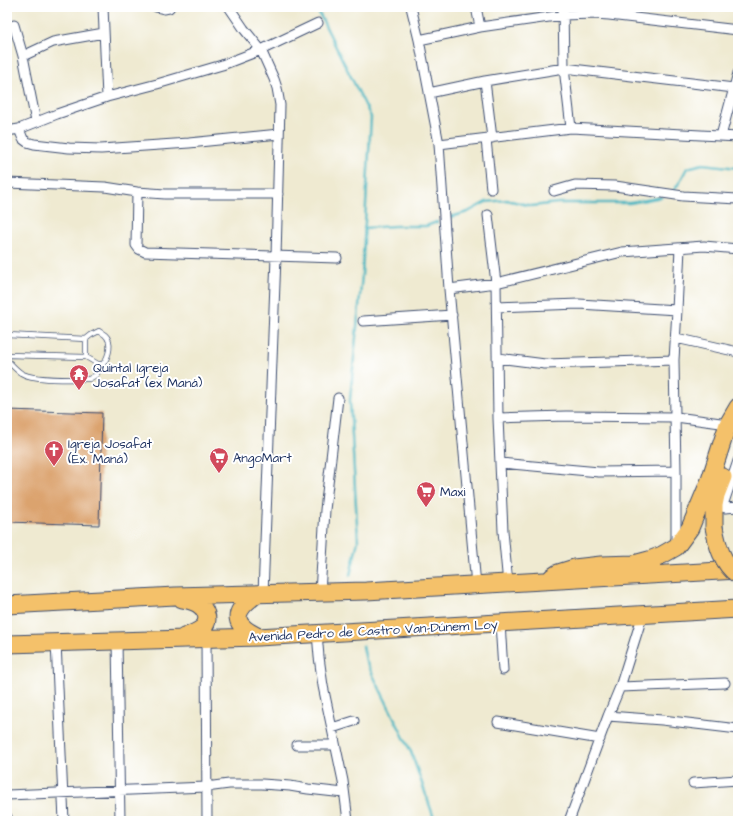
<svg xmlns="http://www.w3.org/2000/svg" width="745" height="828" font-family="'Architects Daughter',sans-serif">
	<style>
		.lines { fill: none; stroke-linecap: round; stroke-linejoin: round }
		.stream { stroke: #47b5c1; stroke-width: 2.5 }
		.building { fill: #dba36e }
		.lane-casing { stroke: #3b4b6f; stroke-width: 6 }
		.street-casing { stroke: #3b4b6f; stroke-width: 11 }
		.highway-casing { stroke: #3b4b6f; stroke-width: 19 }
		.lane { stroke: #fff; stroke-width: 4.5 }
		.street { stroke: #fff; stroke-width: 9 }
		.highway { stroke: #f4c16a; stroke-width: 17 }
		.highway-bridge-casing { stroke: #3b4b6f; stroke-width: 19; stroke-linecap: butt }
		.highway-bridge { stroke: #f4c16a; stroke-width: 17 }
		.labels { text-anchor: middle; stroke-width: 4; stroke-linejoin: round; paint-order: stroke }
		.poi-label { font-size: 13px; fill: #1b2f5e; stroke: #fff; text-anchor: start }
		.street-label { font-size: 13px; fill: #1b2f5e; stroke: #fff }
	</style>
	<rect width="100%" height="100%" fill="#fff"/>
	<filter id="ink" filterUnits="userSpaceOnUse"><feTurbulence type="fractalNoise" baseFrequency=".025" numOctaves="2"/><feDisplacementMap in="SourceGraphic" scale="8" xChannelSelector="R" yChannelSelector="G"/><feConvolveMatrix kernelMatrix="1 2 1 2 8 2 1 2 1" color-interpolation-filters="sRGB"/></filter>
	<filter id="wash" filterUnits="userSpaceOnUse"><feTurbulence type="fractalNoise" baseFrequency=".012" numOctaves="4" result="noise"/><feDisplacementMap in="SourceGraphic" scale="16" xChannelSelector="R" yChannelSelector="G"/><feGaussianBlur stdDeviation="0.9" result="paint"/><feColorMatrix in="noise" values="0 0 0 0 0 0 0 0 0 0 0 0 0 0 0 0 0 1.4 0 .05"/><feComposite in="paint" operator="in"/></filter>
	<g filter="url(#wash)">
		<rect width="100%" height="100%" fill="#efead1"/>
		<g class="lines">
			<path class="stream" d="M316 7 371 117 362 275 350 400 358 541 350 575
				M672 193 679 183 687 168 703 164 738 168
				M447 218 468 212 486 202 507 200 532 206 558 203H630L662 197
				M364 228 395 226H426L437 222
				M363 646 366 661 411 752 435 821"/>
		</g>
		<g id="blocks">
			<path class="building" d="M7 410 102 413 99 525 7 522Z"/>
		</g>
	</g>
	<g filter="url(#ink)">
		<use href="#blocks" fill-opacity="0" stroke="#3b4b6f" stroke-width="1"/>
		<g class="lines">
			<g class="lane-casing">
				<path id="lane" d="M7 335 86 339 91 335 99 331C100 332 104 334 105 335 113 342 109 356 103 364H98L86 357 7 355
					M86 357V339
					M7 360C11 364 16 370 21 373 33 381 73 379 89 379L96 375 103 364"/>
			</g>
			<g class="street-casing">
				<path id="street" d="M103 7 107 97
					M156 7 164 9 169 8 170 7
					M229 7 244 29 261 50 274 79 277 88 280 105 276 257 263 594
					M411 7 419 40 439 144 449 289 476 585
					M476 7 480 27
					M563 7 564 68 571 128
					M14 25 23 56 36 122
					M419 40 480 27 563 15 594 14 609 15 738 30
					M23 56 53 42 104 33
					M485 81 492 138
					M429 93 485 81 564 68 734 88
					M19 129 23 139 27 142 34 144 69 148 101 149 189 143 279 134
					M7 131 19 129 57 114 107 97 157 84 222 65 261 50 318 23
					M721 136 738 73
					M486 139 491 189
					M439 144 571 128 738 137
					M7 183 105 187 137 192 165 194H278
					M554 191 575 185 615 186 683 196 738 199
					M137 192 136 245 139 249 145 252 337 258
					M488 215 496 283 498 418 503 531 508 584
					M449 289 496 283 622 252 704 246 738 249
					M497 307 579 304 677 310 674 360 676 471V545
					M677 310 680 248
					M363 321 452 315
					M676 338 738 352
					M498 358 545 364 674 360
					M498 418 566 416 676 417 728 424
					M738 461 723 505V507L725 508 738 507
					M500 463 599 472 676 471
					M320 593 325 510 338 398
					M500 623 503 670
					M317 633 319 657 323 686 343 781 348 821
					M206 638 207 821
					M117 641 120 821
					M56 642 64 821
					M620 687 725 683
					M608 716 662 720 738 729
					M498 722 600 739
					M332 728 354 721
					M297 745H335
					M693 783 738 780
					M7 795 206 787 229 784H262L290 786 308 789 344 793
					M7 817V821
					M569 821 608 716 620 687 643 614"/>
			</g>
			<g class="highway-casing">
				<path id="highway" d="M714 527V505L716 495 723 477
					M552 577 558 573 574 568 601 565 634 564 649 560 662 555 676 547 690 528 710 480 728 424 738 407
					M257 594C246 602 229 615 244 628 248 632 254 634 258 637
					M182 599C187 600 193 601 198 604 201 606 205 610 206 614 211 628 194 633 184 637
					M7 605 175 596 366 591 738 570
					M7 644 258 637 738 609"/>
			</g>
			<use href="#lane" class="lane"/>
			<use href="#street" class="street"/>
			<use href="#highway" class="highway"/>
			<g class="highway-bridge-casing">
				<path id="highway-bridge" d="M714 527C717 544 722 564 738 575"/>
			</g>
			<use href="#highway-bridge" class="highway-bridge"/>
		</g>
	</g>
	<defs>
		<g id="temple-pin" transform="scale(1)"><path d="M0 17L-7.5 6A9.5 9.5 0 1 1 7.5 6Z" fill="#d1495b" stroke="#fff"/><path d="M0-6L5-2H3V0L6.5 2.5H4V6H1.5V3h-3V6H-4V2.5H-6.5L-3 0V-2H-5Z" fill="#fff"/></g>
		<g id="church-pin" transform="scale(1)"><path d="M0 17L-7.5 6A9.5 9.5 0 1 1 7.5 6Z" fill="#d1495b" stroke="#fff"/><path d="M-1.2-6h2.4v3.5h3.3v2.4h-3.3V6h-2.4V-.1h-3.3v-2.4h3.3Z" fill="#fff"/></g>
		<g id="supermarket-pin" transform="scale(1)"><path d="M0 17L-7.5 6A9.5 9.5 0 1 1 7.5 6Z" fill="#d1495b" stroke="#fff"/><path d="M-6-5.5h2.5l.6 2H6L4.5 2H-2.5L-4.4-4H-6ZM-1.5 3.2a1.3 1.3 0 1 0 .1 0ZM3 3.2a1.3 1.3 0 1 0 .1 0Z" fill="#fff"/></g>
	</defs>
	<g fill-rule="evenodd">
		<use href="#temple-pin" x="79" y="374"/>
		<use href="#church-pin" x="54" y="450"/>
		<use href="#supermarket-pin" x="219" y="457"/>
		<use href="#supermarket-pin" x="426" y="491"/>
	</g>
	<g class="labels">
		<g class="poi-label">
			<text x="93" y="372">Quintal Igreja<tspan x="93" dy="15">Josafat (ex Maná)</tspan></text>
			<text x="68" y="448">Igreja Josafat<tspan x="68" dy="15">(Ex. Maná)</tspan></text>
			<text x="233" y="462">AngoMart</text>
			<text x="440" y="496">Maxi</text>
		</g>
		<g class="street-label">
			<text transform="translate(373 630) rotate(-3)" y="5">Avenida Pedro de Castro Van-Dúnem Loy</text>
		</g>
	</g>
	<rect width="745" height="828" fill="none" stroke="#fff" stroke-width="24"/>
</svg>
